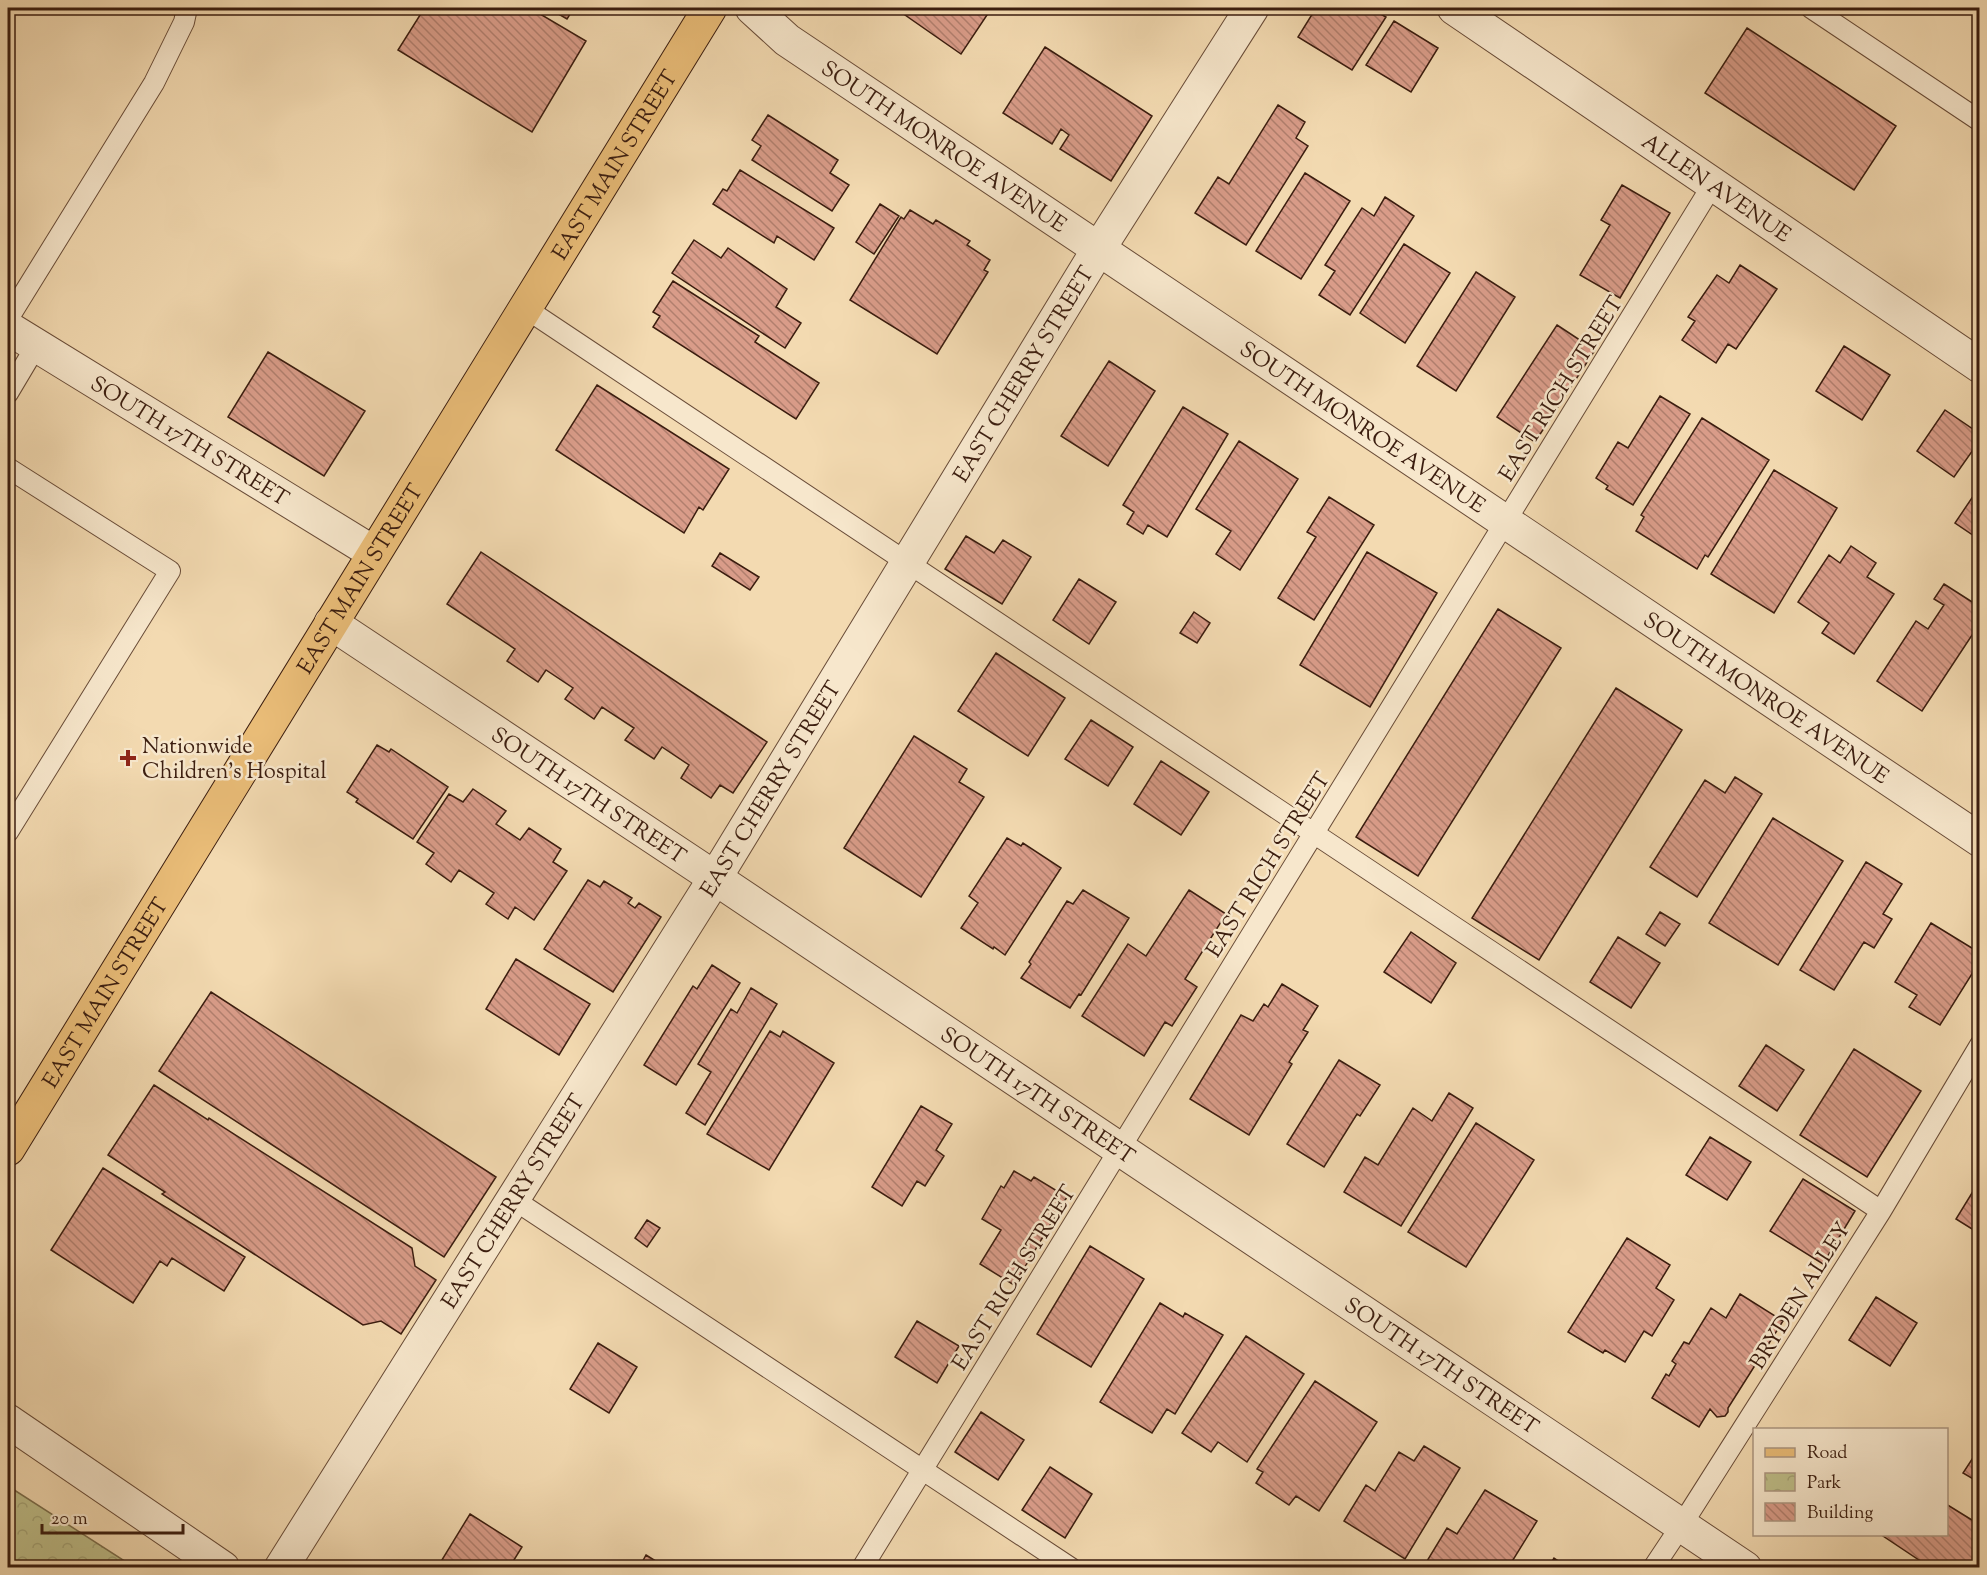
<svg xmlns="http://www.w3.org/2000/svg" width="1987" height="1575" font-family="'Sorts Mill Goudy',serif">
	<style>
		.park { fill: url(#park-crowns); stroke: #7c6e4c; stroke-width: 1.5 }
		.building { fill: url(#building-back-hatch); stroke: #3b1d0f; stroke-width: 1.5 }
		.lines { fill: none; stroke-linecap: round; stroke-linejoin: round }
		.lane-casing { stroke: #694c38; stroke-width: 22 }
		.street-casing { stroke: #694c38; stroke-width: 35 }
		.primary-casing { stroke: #3b1d0f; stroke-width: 35 }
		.lane { stroke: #f7e7cc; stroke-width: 20 }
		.street { stroke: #f7e7cc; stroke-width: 33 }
		.primary { stroke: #eabd78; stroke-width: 33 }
		.poi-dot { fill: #8f2418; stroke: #f7e7cc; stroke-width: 2 }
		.labels { text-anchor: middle; stroke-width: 5; stroke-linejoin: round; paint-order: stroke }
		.street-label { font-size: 22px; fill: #3b1d0f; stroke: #f7e7cc }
		.poi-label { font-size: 22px; fill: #3b1d0f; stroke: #f7e7cc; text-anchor: start }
	</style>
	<defs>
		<pattern id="park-crowns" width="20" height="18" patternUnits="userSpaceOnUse" patternTransform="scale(1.5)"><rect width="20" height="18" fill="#bebe89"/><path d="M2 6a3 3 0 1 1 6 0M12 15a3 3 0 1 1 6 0" fill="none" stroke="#a4a375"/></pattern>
		<pattern id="building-back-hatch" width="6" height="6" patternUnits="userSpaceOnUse" patternTransform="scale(1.5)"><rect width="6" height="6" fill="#d99c89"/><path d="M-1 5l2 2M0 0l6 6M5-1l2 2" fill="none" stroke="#b17f6e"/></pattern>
	</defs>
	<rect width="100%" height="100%" fill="#f3dab1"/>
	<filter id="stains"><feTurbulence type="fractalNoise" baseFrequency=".00333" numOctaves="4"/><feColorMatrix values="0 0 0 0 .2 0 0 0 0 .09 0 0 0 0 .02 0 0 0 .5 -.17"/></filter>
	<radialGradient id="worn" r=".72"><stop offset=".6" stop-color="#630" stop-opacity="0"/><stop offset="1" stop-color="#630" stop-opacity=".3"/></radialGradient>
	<path class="park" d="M8 1486 134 1567H8Z"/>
	<path class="building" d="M415 8H530L586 41 532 132 398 50 422 12Z
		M548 8H574L567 19Z
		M895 8H989L991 9 961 54Z
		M1316 8H1370L1386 17 1352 70 1298 37Z
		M1394 21 1438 48 1411 92 1366 65Z
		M1747 28 1896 126 1854 190 1705 93Z
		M1045 47 1152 116 1111 181 1060 149 1069 135 1061 129 1052 144 1003 113Z
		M1278 105 1305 122 1296 138 1308 146 1246 245 1195 213 1218 177 1229 184Z
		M768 115 838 160 830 173 849 185 832 211 752 160 761 146 752 140Z
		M740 170 834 228 814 260 777 236 774 243 713 204 723 189 727 191Z
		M1305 173 1350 201 1301 279 1256 251Z
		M1622 185 1670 213 1620 298 1580 275 1610 225 1601 220Z
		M1385 197 1414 216 1350 315 1319 295 1335 271 1325 265 1362 208 1374 216Z
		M880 204 899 216 874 254 856 242Z
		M910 210 933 224 936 220 970 241 967 245 990 260 984 270 988 272 937 354 850 300 901 217 904 219Z
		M694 240 721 258 728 248 787 289 776 307 801 323 785 348 672 273Z
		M1404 244 1450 273 1405 343 1360 313Z
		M1740 265 1777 289 1736 349 1728 344 1716 363 1682 340 1695 321 1688 317 1717 275 1729 283Z
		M1476 272 1515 297 1456 391 1417 366Z
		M673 281 759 336 755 342 819 383 796 419 653 327 660 316 653 312Z
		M1557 325 1595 350 1535 442 1497 417Z
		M1844 346 1890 375 1862 420 1816 391Z
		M268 352 365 411 324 476 228 417Z
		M1109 361 1155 391 1108 466 1061 436Z
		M597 385 729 469 703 510 699 507 684 533 556 450Z
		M1660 396 1690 414 1633 505 1606 489 1608 486 1596 478 1618 442 1628 448Z
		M1183 407 1228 434 1167 537 1148 525 1143 534 1127 524 1134 512 1123 505Z
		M1945 410 1980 434V440L1954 477 1917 451Z
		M1702 418 1769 460 1708 557 1705 555 1697 569 1636 531 1644 517 1641 515Z
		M1239 441 1298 479 1240 570 1216 554 1231 531 1196 509Z
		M1774 470 1837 508 1774 613 1711 574Z
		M1980 486V548L1973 544 1977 538 1955 523Z
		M1329 497 1374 525 1314 620 1278 598 1316 537 1307 532Z
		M966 536 994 553 1003 540 1031 557 1002 604 945 569Z
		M1851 546 1876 563 1867 577 1894 594 1854 654 1822 633 1829 623 1798 602 1829 555 1840 563Z
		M481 552 767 742 733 793 720 785 711 798 681 778 689 765 662 747 654 759 625 740 634 728 602 707 594 719 565 699 573 688 546 670 538 682 507 661 515 649 447 604Z
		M1367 552 1437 593 1370 707 1300 665Z
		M720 553 759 577 750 590 712 566Z
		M1079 579 1116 602 1089 644 1053 620Z
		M1944 584 1980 607V623L1922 711 1877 681 1916 621 1928 629 1944 605 1934 599Z
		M1498 609 1561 648 1418 876 1356 837Z
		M1194 612 1210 623 1197 643 1180 633Z
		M996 653 1065 698 1028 756 958 711Z
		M1616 688 1682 730 1539 960 1472 918Z
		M1091 720 1133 747 1108 786 1065 759Z
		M914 736 967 769 959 782 984 797 921 897 844 848Z
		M377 745 389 752 391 749 448 787 413 839 356 802 358 799 347 792Z
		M1161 761 1209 792 1181 835 1134 804Z
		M1735 777 1762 794 1697 897 1650 867 1705 780 1725 793Z
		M473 789 506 811 496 824 520 840 529 828 561 849 553 862 567 871 534 920 515 907 508 919 486 904 494 893 459 870 451 882 426 864 434 853 417 842 449 794 463 802Z
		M1773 818 1843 861 1778 965 1709 923Z
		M1007 838 1021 846 1023 843 1061 868 1005 955 994 947 993 949 961 928 978 903 969 896Z
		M1866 862 1902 884 1883 914 1892 919 1874 948 1864 942 1834 990 1800 970Z
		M588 880 600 887 604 881 632 898 628 903 635 908 639 903 661 917 613 992 544 949Z
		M1083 890 1129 918 1081 995 1079 994 1070 1008 1021 978 1031 964 1029 962 1067 901 1073 904Z
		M1189 890 1226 914 1185 979 1197 987 1172 1026 1165 1022 1144 1056 1082 1016 1128 944 1146 956Z
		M1660 912 1680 924 1665 946 1646 934Z
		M1931 923 1980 953V961L1940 1025 1909 1007 1917 995 1895 982Z
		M1411 932 1456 963 1431 1003 1384 972Z
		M1618 937 1660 963 1631 1008 1590 982Z
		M516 959 590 1004 559 1055 486 1009Z
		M712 965 740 983 676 1085 644 1065 693 986 697 989Z
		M1282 984 1318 1006 1303 1030 1308 1032 1289 1062 1292 1064 1249 1135 1190 1099 1241 1015 1253 1021 1264 1004 1268 1007Z
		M751 988 777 1004 705 1125 686 1113 711 1072 698 1064 731 1009 737 1013Z
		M211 992 496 1177 444 1257 159 1071Z
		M770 1031 780 1037 783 1031 834 1063 769 1170 707 1134Z
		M1766 1045 1804 1070 1777 1111 1739 1086Z
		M1854 1049 1921 1091 1867 1177 1800 1135Z
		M1339 1060 1380 1085 1360 1116 1357 1114 1324 1167 1287 1144Z
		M154 1085 208 1120 209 1118 412 1248 415 1266 436 1280 401 1334 381 1321 363 1325 162 1194 165 1192 108 1155Z
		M1449 1093 1473 1108 1401 1226 1344 1192 1365 1157 1378 1165 1413 1108 1432 1121Z
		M921 1106 952 1124 936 1150 944 1156 925 1186 917 1181 902 1206 872 1187Z
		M1476 1123 1534 1160 1466 1267 1408 1232Z
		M1710 1137 1751 1162 1727 1200 1686 1175Z
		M103 1168 245 1257 224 1291 172 1258 167 1266 160 1261 133 1303 51 1250Z
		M1014 1171 1031 1181 1034 1177 1067 1197 1014 1285 980 1264 1001 1230 982 1219 1001 1186 1004 1188Z
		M1803 1179 1855 1211 1823 1264 1770 1231Z
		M1980 1180V1239L1974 1236 1977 1232 1956 1219Z
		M647 1220 660 1228 647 1247 635 1238Z
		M1627 1238 1670 1265 1656 1288 1674 1300 1652 1336 1644 1331 1625 1362 1605 1350 1603 1353 1568 1332Z
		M1090 1246 1144 1279 1091 1367 1037 1334Z
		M1740 1294 1783 1321 1728 1408V1412L1725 1416 1717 1417 1710 1409 1699 1427 1652 1398 1666 1374 1669 1376 1676 1364 1672 1361 1684 1342 1689 1344 1711 1308 1726 1318Z
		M1876 1297 1917 1323 1890 1366 1849 1340Z
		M1160 1303 1183 1317 1185 1313 1223 1335 1175 1414 1167 1409 1152 1433 1100 1402Z
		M917 1321 959 1346 937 1383 895 1357Z
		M1246 1336 1304 1374 1247 1462 1218 1442 1211 1452 1182 1433Z
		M598 1343 637 1367 609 1413 570 1389Z
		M1315 1381 1377 1422 1319 1511 1296 1496 1289 1505 1256 1483 1263 1472 1257 1469Z
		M981 1412 1024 1440 998 1480 955 1452Z
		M1424 1446 1460 1468 1405 1559 1344 1521 1366 1485 1375 1491 1399 1452 1414 1461Z
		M1980 1447V1483L1963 1473Z
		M1050 1467 1092 1494 1065 1538 1022 1510Z
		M1485 1490 1537 1521 1508 1568H1434L1435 1566 1427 1561 1447 1528 1457 1534Z
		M1946 1504 1980 1525V1568H1931L1880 1534H1946Z
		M470 1514 522 1547 509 1568H437Z
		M646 1555 667 1568H639Z
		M1554 1558 1569 1568H1548Z"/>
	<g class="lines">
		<g class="lane-casing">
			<path id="lane" d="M1811 8 1980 121
				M525 308 1881 1211
				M8 319 154 83 184 22 187 8
				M8 393 36 346
				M8 468 170 571 8 832
				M513 1199 1071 1568
				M862 1568 1713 184
				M1653 1568 1681 1526 1881 1211 1980 1045"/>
		</g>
		<g class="street-casing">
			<g id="street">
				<path id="s1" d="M752 8 787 40 1980 840"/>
				<path id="s2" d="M1454 8 1980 366"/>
				<path id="s3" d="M8 328 374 553"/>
				<path id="s4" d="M331 623 715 878 1745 1568"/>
				<path d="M8 1421 223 1568"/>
				<path id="s5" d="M281 1568 715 878 1098 250 1252 8"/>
			</g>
		</g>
		<g class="primary-casing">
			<g id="primary">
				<path id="s6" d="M8 1149 710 8"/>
			</g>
		</g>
		<use href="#lane" class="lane"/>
		<use href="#street" class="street"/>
		<use href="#primary" class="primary"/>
	</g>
	<path class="poi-dot" d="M125 749h6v6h6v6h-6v6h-6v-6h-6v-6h6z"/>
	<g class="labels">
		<g class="street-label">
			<text dy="8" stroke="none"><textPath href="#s1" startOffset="237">SOUTH MONROE AVENUE</textPath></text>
			<text dy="8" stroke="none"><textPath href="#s6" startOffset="1156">EAST MAIN STREET</textPath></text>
			<text dy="8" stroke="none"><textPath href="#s2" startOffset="318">ALLEN AVENUE</textPath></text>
			<text dy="8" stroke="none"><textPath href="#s5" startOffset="1406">EAST CHERRY STREET</textPath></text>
			<text transform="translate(1560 388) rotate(-58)" y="8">EAST RICH STREET</text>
			<text dy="8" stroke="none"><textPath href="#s1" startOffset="741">SOUTH MONROE AVENUE</textPath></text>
			<text dy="8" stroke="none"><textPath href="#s3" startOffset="214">SOUTH 17TH STREET</textPath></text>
			<text dy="8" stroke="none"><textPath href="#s6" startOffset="670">EAST MAIN STREET</textPath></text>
			<text dy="8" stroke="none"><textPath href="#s1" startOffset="1227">SOUTH MONROE AVENUE</textPath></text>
			<text dy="8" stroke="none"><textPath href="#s5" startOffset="920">EAST CHERRY STREET</textPath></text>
			<text dy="8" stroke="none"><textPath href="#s4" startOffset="310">SOUTH 17TH STREET</textPath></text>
			<text transform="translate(1267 864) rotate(-58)" y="8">EAST RICH STREET</text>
			<text dy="8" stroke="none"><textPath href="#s6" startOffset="184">EAST MAIN STREET</textPath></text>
			<text dy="8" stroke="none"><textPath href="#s4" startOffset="850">SOUTH 17TH STREET</textPath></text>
			<text dy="8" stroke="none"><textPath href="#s5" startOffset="434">EAST CHERRY STREET</textPath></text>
			<text transform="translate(1013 1277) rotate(-58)" y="8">EAST RICH STREET</text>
			<text transform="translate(1799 1295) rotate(-58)" y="8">BRYDEN ALLEY</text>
			<text dy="8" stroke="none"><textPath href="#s4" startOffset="1336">SOUTH 17TH STREET</textPath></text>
		</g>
		<g class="poi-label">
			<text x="142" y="753">Nationwide<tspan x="142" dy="25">Children's Hospital</tspan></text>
		</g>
	</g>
	<rect width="1987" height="1575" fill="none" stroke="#f3dab1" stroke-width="30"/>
	<rect x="9" y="9" width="1969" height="1557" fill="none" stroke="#3b1d0f" stroke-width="3"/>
	<rect x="15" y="15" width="1957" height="1545" fill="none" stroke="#3b1d0f" stroke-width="1.5"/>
	<rect x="1753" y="1428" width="195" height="108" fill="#f7e7cc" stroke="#ac9680" stroke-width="1.5"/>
	<rect x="1765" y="1448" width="30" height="9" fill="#eabd78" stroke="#ac9680" stroke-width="1.5"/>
	<text x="1807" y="1458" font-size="18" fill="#3b1d0f">Road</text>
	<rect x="1765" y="1473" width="30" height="18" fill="url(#park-crowns)" stroke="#ac9680" stroke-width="1.5"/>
	<text x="1807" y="1488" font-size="18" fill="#3b1d0f">Park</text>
	<rect x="1765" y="1503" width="30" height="18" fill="url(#building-back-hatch)" stroke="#ac9680" stroke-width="1.5"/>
	<text x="1807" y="1518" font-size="18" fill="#3b1d0f">Building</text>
	<path d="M42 1524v9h141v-9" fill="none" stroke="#3b1d0f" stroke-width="3"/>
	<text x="51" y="1524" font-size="18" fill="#3b1d0f" stroke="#f7e7cc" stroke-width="4.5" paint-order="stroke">20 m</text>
	<rect width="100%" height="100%" filter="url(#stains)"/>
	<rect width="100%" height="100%" fill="url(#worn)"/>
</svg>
